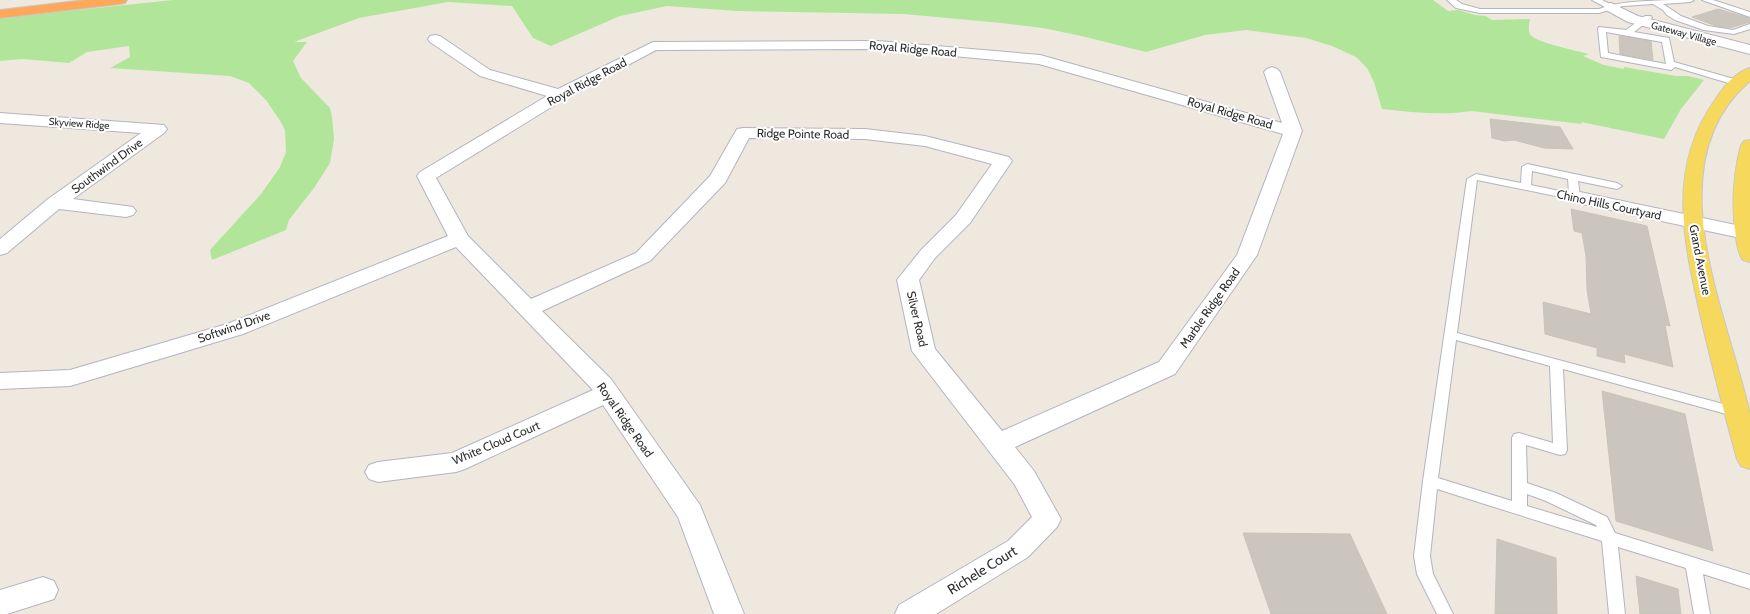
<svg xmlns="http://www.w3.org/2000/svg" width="1750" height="614" font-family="Cabin,sans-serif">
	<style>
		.green { fill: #b1e69a }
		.building { fill: #cac6bd; stroke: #cac4b8 }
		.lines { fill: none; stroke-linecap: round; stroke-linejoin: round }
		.lane-casing { stroke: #b3b4c0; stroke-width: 2 }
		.street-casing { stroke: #b3b4c0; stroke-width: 2 }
		.primary-casing { stroke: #c8c8c8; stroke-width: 2 }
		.highway-casing { stroke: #c8c8c8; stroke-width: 2 }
		.lane { fill: #fff; fill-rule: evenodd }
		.street { fill: #fff; fill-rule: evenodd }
		.primary { fill: #f6d95c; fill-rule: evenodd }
		.highway { fill: #ffa859; fill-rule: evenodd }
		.labels { text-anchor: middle; stroke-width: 4; stroke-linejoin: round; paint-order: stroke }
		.far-street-label { font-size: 10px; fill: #2d2d2d; stroke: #fff }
		.street-label { font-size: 12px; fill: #2d2d2d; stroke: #fff }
		.near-street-label { font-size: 14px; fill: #2d2d2d; stroke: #fff }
	</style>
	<rect width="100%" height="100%" fill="#eee8df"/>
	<path class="green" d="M173 0H1433L1448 11 1458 10 1475 15 1486 16 1492 20 1530 19C1529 24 1528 30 1530 34 1535 43 1579 51 1589 54L1583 56 1604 65 1624 69V67L1676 76H1688L1704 80 1681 109 1664 139 1581 122 1582 124 1471 111C1444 116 1411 112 1382 109L1374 82 1367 68 1356 57 1332 46 1306 38 1246 30 1205 35 1146 52 1081 36 1043 28 1001 23 904 14 737 11 667 6 620 16 551 46 533 38 512 6 448 2 359 18 294 42H307L293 61 301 78 330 108 332 117 334 139 330 163 314 188 289 220 286 230 212 260 210 250 261 194 280 167 286 152 285 130 282 124 266 100 249 83 230 76 110 68 130 57 129 46 87 52 69 63 22 59 0 61V18Z"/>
	<path class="building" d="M1718 9 1750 18V22L1730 28 1716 26 1692 17Z
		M1619 36 1651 41 1653 60 1620 54Z
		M1490 119 1560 127 1573 149 1544 148 1514 140 1505 141 1492 138Z
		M1571 209 1647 226 1670 326 1665 325 1673 367 1624 354 1625 363 1597 356V348L1545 334 1543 302 1591 314 1587 290 1586 256 1582 233 1574 231Z
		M1602 391 1685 414 1713 551 1616 521Z
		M1243 533 1350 534 1387 614H1271Z
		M1497 539 1556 558 1557 614H1495Z
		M1636 576 1678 589 1681 614H1640Z"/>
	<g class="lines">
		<g class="lane-casing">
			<path id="lane" d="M1447 0H1456L1462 4 1480 9H1599L1605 7 1592 0H1602L1612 5C1638 0 1667 0 1694 0L1690 2 1663 4 1681 16 1708 26 1733 30 1750 24V29L1734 34 1704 30 1675 20 1667 15 1663 10 1653 4 1623 6 1599 13H1480L1456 8Z
				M1702 0H1713L1750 12V17Z
				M1645 16H1651L1652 18 1634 32 1669 38 1674 62 1741 81 1742 83 1741 85H1735L1675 67 1671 70 1601 57 1598 29 1599 27 1626 30ZM1606 32 1662 42 1666 64 1608 53Z
				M1527 164 1617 183 1622 186 1617 189 1578 181 1580 197 1575 200 1477 180 1457 333 1742 409 1744 412 1742 415 1737 417 1563 369 1567 450 1565 454 1560 455 1526 445 1527 483 1556 493 1607 517 1615 533 1750 575V589L1703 574 1710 614H1694L1686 568 1618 547 1625 614H1609L1602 541 1437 489 1430 556 1433 574 1453 614H1437L1417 574 1414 556 1423 481 1467 179 1476 174 1521 183 1522 167ZM1532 171 1568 179 1569 193 1531 185ZM1456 340 1550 366 1553 443 1519 433 1514 434 1512 438V501L1438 478ZM1527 494 1546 501 1596 525 1597 527 1527 506Z"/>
		</g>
		<g class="street-casing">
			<path id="street" d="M1611 3 1638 16 1750 45V54L1628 22 1606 10 1604 7 1606 4Z
				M435 35 440 36 490 70 558 89 653 42 878 41 1040 55 1282 123 1264 72 1267 69 1272 67 1277 69 1280 72 1302 131 1257 255 1175 374 1015 447 1034 471 1061 519 1057 527 1028 557 936 614H895L899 605 1008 541 1032 517 1015 485 912 351 897 280 921 250 956 215 992 164 925 146 865 139 749 138 725 183 650 261 542 311 611 379 700 505 744 614H714L678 517 603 405 465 469 456 472 378 482 369 479 365 472 369 465 378 462 452 453 593 390 456 247 243 334 70 386 0 389V373L70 370 227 324 448 236 417 176 420 172 547 96 480 76 430 42 428 39 430 36ZM878 49 1039 64 1283 134 1237 255 1159 362 1002 431 935 349 919 280 935 258 970 223 1012 161 1009 157 925 136 865 129 743 128 737 129 710 176 636 253 531 299 468 236 436 178 566 98 656 50Z
				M0 113 164 125 167 129 164 133 73 199 133 207 136 211 133 215 126 217 59 209 7 253 0 255V239L48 199 141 133 0 123Z
				M1575 191 1750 228V240L1568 201 1566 197 1568 193Z
				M43 577 54 581 58 590 54 599 7 614H0V590Z"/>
		</g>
		<g class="primary-casing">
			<path id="primary" d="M1750 68V81C1653 164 1728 314 1750 414 1750 429 1750 453 1750 469L1741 466 1737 459C1724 412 1712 366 1701 318 1684 242 1666 169 1715 100 1723 88 1735 72 1750 68Z
				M1750 140V262L1743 260C1738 254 1737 245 1736 237 1731 205 1733 176 1741 145L1744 141Z"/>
		</g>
		<g class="highway-casing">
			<path id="highway" d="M85 0H127L125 3 120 4 0 18V10Z"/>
		</g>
		<use href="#lane" class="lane"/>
		<use href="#street" class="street"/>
		<use href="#primary" class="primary"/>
		<use href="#highway" class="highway"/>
	</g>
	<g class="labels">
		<g class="far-street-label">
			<text transform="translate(1684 33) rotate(15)" y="4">Gateway Village</text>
			<text transform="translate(79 123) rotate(4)" y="4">Skyview Ridge</text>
		</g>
		<g class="street-label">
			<text transform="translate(913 49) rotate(5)" y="4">Royal Ridge Road</text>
			<text transform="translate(587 82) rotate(-28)" y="4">Royal Ridge Road</text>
			<text transform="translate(1230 113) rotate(16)" y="4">Royal Ridge Road</text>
			<text transform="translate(803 134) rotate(1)" y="4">Ridge Pointe Road</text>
			<text transform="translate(107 166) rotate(-36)" y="4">Southwind Drive</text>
			<text transform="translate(1609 205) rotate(12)" y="4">Chino Hills Courtyard</text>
			<text transform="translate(1700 260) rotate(79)" y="4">Grand Avenue</text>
			<text transform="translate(1210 308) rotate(-55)" y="4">Marble Ridge Road</text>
			<text transform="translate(917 319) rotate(77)" y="4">Silver Road</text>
			<text transform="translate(234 327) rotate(-19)" y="4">Softwind Drive</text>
			<text transform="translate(625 420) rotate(55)" y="4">Royal Ridge Road</text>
			<text transform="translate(496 443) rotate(-23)" y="4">White Cloud Court</text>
		</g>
		<g class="near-street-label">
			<text transform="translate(982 570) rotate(-32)" y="5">Richele Court</text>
		</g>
	</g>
</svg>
